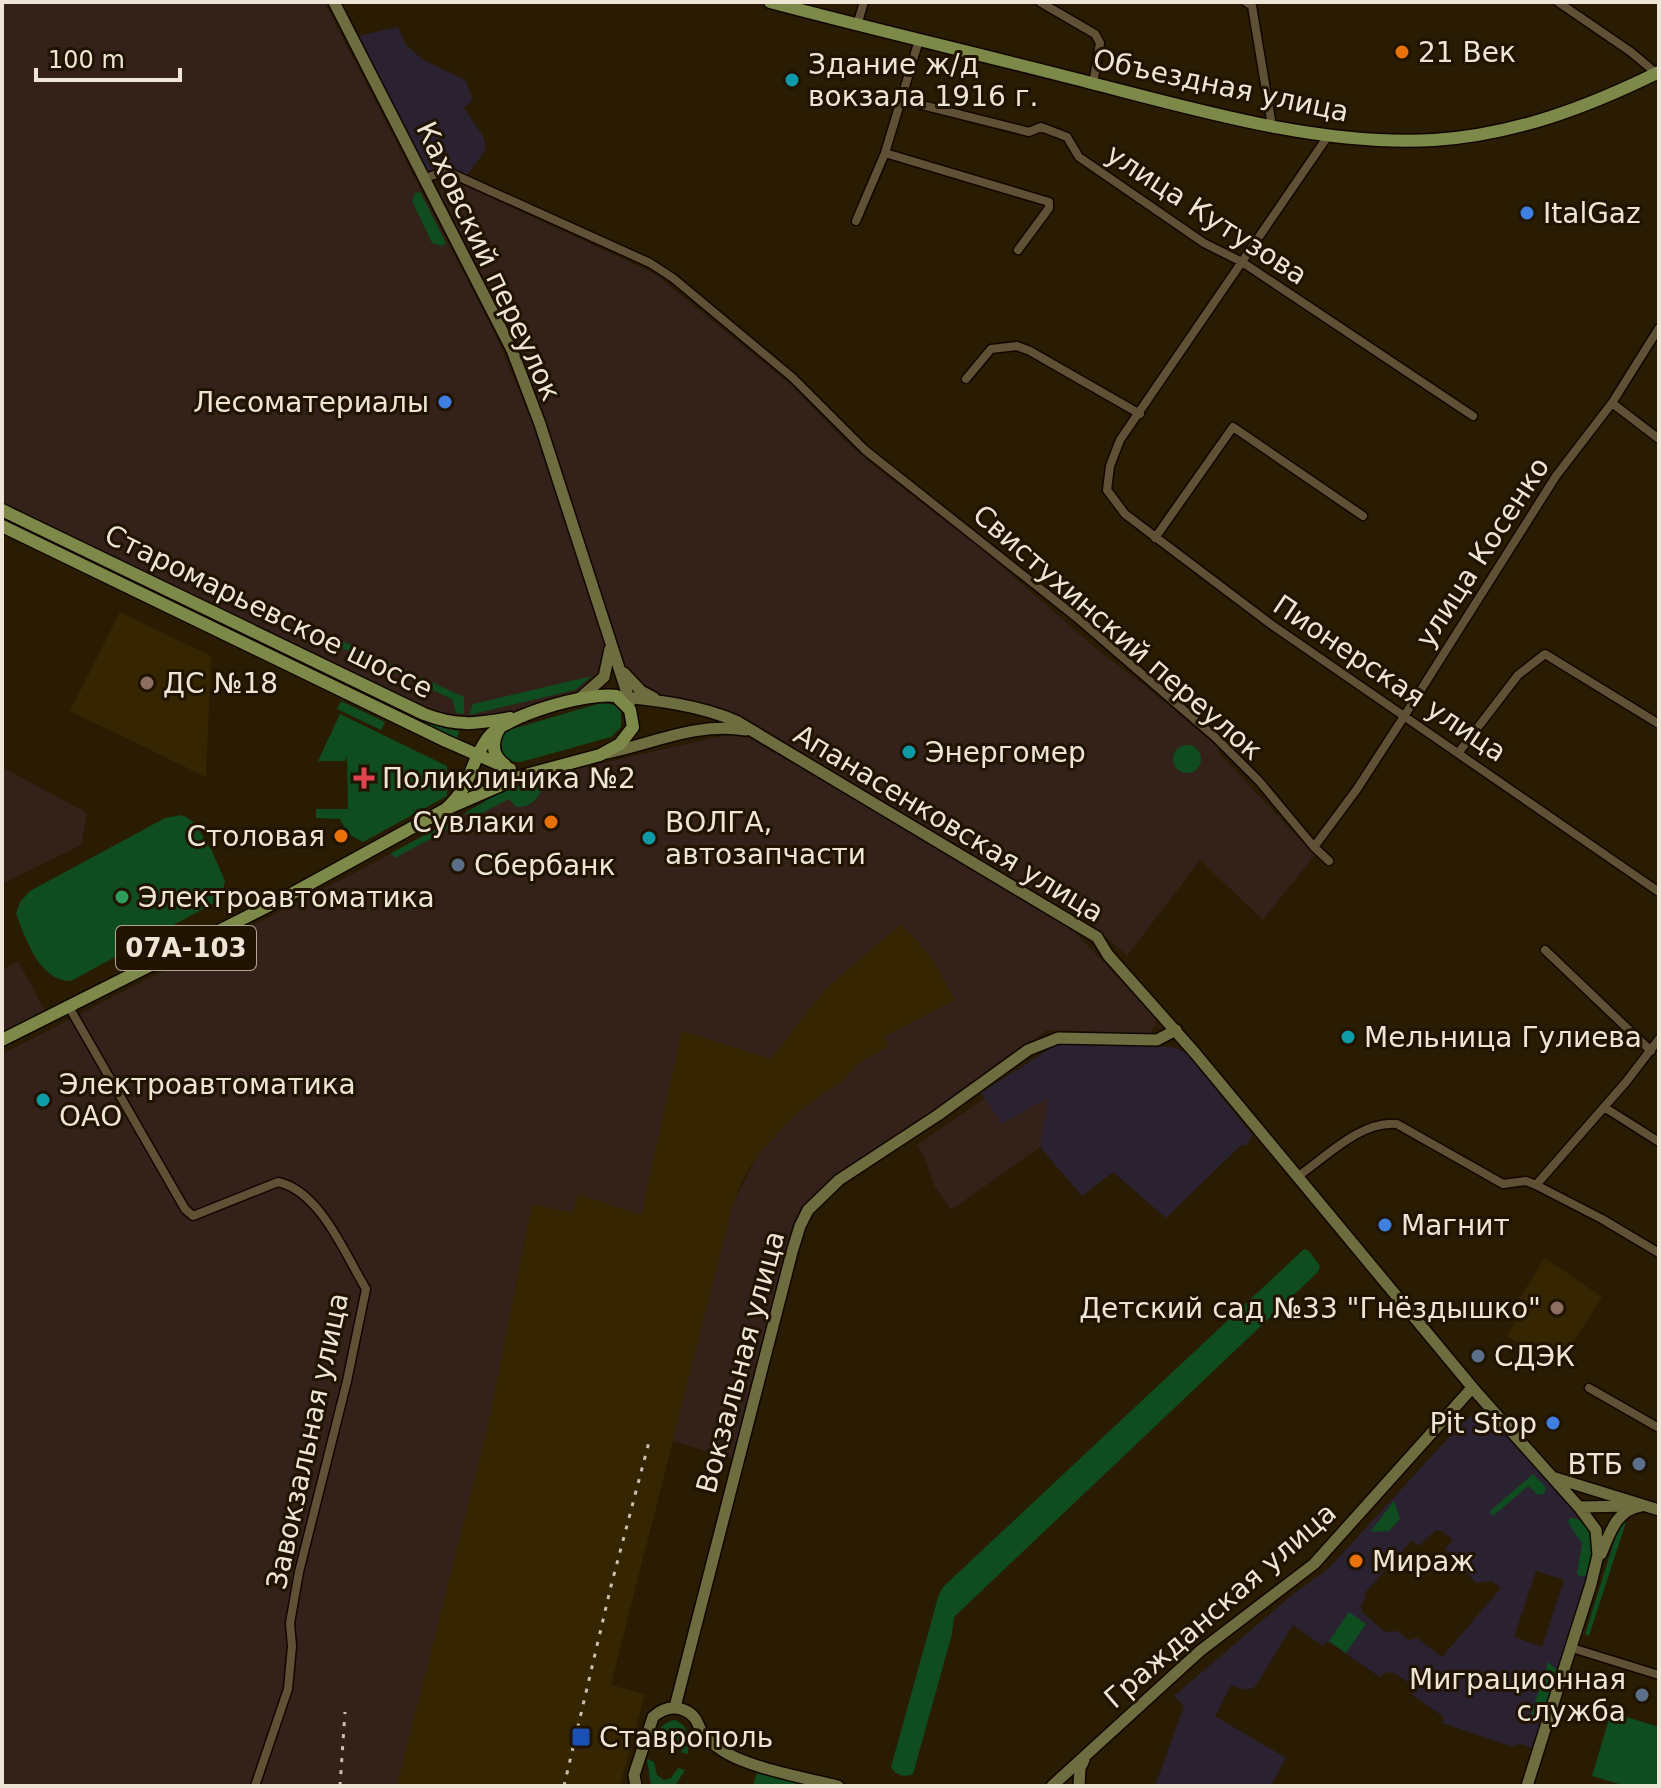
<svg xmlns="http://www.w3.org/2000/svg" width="1661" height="1788" font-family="'DejaVu Sans',sans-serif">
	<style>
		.commercial { fill: #2b2231; fill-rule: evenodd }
		.industrial { fill: #33211a }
		.built { fill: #352501 }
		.green { fill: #0f4c1f }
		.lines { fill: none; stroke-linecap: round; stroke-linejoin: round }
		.street-casing { stroke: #120600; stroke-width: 11 }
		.secondary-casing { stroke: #120600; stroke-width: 14 }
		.primary-casing { stroke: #120600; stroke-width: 15 }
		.street { stroke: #605136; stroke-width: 8 }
		.secondary { stroke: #6e6d40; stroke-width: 11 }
		.primary { stroke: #7c8949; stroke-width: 12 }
		.rail { stroke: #cac0af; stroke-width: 3; stroke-dasharray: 4 8; stroke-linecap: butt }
		.food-dot { fill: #e8710a; stroke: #201300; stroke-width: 3 }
		.culture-dot { fill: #0f9aa8; stroke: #201300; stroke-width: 3 }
		.shop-dot { fill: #3f7fe0; stroke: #201300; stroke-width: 3 }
		.education-dot { fill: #8d6e63; stroke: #201300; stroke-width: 3 }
		.health-dot { fill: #e0444e; stroke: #201300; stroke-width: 3 }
		.service-dot { fill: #5c6f8a; stroke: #201300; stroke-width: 3 }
		.leisure-dot { fill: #2e9e5b; stroke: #201300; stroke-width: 3 }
		.transit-dot { fill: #1a4fb4; stroke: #201300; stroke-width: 3 }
		.labels { text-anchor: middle; stroke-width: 6; stroke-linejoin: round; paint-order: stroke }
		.shield { fill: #201300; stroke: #b0a696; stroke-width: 2 }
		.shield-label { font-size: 26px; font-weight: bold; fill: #eee5d6 }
		.poi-label { font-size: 28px; fill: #eee5d6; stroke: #201300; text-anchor: start }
		.street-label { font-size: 28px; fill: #eee5d6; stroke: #201300 }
	</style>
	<rect width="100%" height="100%" fill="#291c02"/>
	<path class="commercial" d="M398 27 405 44 422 59 465 80 473 99 464 108 484 138 486 149 466 177 447 169 428 174 358 36Z
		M1060 1042 1172 1047 1186 1052 1252 1135 1247 1145 1240 1146 1166 1218 1113 1172 1082 1196 1040 1147 1048 1098 1001 1124 981 1093Z
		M1478 1410 1490 1415 1582 1520 1591 1532 1595 1545 1588 1576 1536 1749 1519 1744 1513 1747 1442 1723 1444 1717 1412 1695 1415 1687 1396 1674 1386 1672 1380 1677 1327 1641 1323 1646 1293 1625 1254 1688 1244 1690 1231 1685 1215 1716 1286 1758 1271 1786H1155L1184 1706 1174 1696 1292 1595 1330 1567 1460 1425ZM1436 1530 1443 1532 1453 1540 1445 1549 1476 1583 1492 1581 1501 1588 1442 1657 1417 1638 1409 1640 1397 1631 1385 1632 1362 1612 1361 1605 1366 1598 1363 1595 1412 1540 1419 1546ZM1536 1571 1564 1580 1542 1647 1514 1637Z"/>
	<path class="industrial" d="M2 2H324L497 338 538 437 606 641 600 675 575 696 519 711 464 720 424 709 2 503Z
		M443 178H449L655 274 791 385 844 440 875 467 978 546 1100 652 1147 687 1218 747 1219 753 1229 764 1315 855 1263 920 1200 860 1127 956 1093 925 1071 912 740 715 659 694 649 691 630 675 625 667 549 430 519 348 439 191Z
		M727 735 749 738 1064 921 1158 1019 1150 1034 1047 1030 810 1200 797 1221 735 1459 672 1441 733 1204 758 1154 778 1131 798 1111 842 1081 859 1063 889 1046 825 989 771 1059 682 1031 642 1216 578 1195 573 1213 532 1204 488 1426 397 1786H2V1054L364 868 523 781Z
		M2 767 87 813 81 845 2 884Z
		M18 961 46 1013 2 1034V970Z
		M1049 1097 1040 1147 951 1210 934 1185 925 1158 917 1145 985 1098 1002 1124Z"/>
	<path class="built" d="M120 612 211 656 206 777 70 711Z
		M901 924 932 958 955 1000 884 1037 889 1046 859 1063 842 1081 799 1111 758 1154 744 1178 733 1204 611 1685 645 1694 620 1786H397L488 1426 532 1204 573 1213 578 1194 641 1215 682 1031 771 1059 825 989Z
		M1545 1258 1602 1297 1557 1368 1507 1336 1518 1316V1300Z"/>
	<path class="green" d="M420 192 446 243 441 246 432 243 412 201 415 193Z
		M2 514 447 729 459 731 457 739 2 521Z
		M333 637 464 697V714L456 713 452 699 331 643Z
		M592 676 575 690 469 715 473 704Z
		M341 701 385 722 381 730 337 709Z
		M601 703 615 705 621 712V727L611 737 521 762C502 763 492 746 505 731Z
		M340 714 447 766V796L363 842 348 834 340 819 316 818V809H348L347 757 345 761H318Z
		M1173 759a14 14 0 1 1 28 0a14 14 0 1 1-28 0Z
		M538 779 543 784C540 798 531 808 516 807L509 799 470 819 465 813 513 785Z
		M182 815 194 822 212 851 225 881 223 892 214 903 71 981C39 981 26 939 16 914L20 902 30 891 165 818Z
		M461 816 464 821 395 858 391 853Z
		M1304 1249 1309 1251 1320 1266 1318 1272 954 1617 952 1634 913 1774C905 1778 895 1775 891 1767L939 1594 944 1586Z
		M1533 1474 1546 1487 1544 1494 1538 1495 1528 1486 1493 1516 1489 1512Z
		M1394 1501 1400 1519 1389 1531 1370 1532Z
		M1627 1516V1519L1589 1636 1585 1634 1617 1532 1620 1522Z
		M1570 1518C1598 1519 1594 1555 1589 1573L1582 1577 1577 1574 1582 1544 1568 1522Z
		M1349 1612 1366 1624 1346 1653 1329 1641Z
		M1548 1662 1558 1671 1543 1719 1531 1715Z
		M1611 1712 1659 1727V1786H1626L1592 1776Z
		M675 1720C690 1726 689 1740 688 1754L682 1753 679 1741 672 1735 664 1738 658 1746 651 1745C655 1734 663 1721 675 1720Z
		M647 1759 654 1762 657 1775 664 1780 671 1778 678 1768 685 1770 675 1786H651Z
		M758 1769 819 1786H753Z"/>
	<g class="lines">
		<g class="street-casing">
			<path id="street" d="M1040 2 1095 34 1100 43 1093 84
				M1246 2 1252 6 1272 126
				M1558 2 1631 52 1656 73
				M857 25 864 2
				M902 100 1029 132 1041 127 1067 137 1079 157 1204 243 1242 262 1473 416
				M1328 136 1120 440 1110 466 1107 490 1125 514 1272 625 1659 892
				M885 153 1049 202V208L1018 250
				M425 178 446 171 650 263 673 278 793 378 865 450 1076 617 1215 737 1259 781 1314 847 1329 861
				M856 221 885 153 919 40
				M966 379 991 349 1017 346 1030 351 1140 414
				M1612 403 1659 439
				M1155 538 1233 427 1363 516
				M1459 752 1518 675 1545 654 1659 724
				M1314 847 1357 789 1405 715 1556 476 1612 403 1659 328
				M1545 950 1651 1051
				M69 1007 185 1209 193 1216 278 1182C320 1191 345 1254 366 1289L347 1381 299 1572 290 1623 292 1646 288 1689 255 1786
				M1604 1107 1659 1142
				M1297 1177C1325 1158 1361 1120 1397 1124L1503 1184 1526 1181 1536 1185 1602 1219 1659 1253
				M1536 1185 1626 1082 1659 1039
				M1589 1388 1659 1428
				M1572 1648 1659 1675"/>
		</g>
		<g class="secondary-casing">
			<path id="secondary" d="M334 2 512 350 540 424 630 702
				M624 673 641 691 654 698
				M616 696C656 700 698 705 736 721L1097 937 1108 955 1195 1053 1477 1393 1579 1507 1596 1530 1598 1555 1591 1584 1527 1786
				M579 699 604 677 610 649
				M607 753C655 743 697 722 746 730
				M1552 1477 1659 1510
				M1579 1507 1630 1506
				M1601 1554C1610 1533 1616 1510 1641 1506
				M675 1707 792 1252 800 1226 808 1210 839 1180 938 1115 1028 1050 1058 1038 1157 1040 1176 1030
				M636 1786 634 1775 653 1717C663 1708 674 1705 686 1711 696 1716 697 1722 701 1731 704 1737 713 1744 719 1748 743 1767 806 1778 838 1786
				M1052 1786 1200 1651 1314 1564 1472 1388
				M1079 1786 1080 1768 1084 1760"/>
		</g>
		<g class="primary-casing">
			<path id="primary" d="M770 2C868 28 966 51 1064 76 1181 105 1313 147 1434 140 1514 135 1588 107 1659 72
				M2 510 424 714C458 727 475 724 510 718
				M2 526 446 741 510 769
				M499 729C491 743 492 756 505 765
				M2 1040 284 898 446 809 522 776 600 755 620 744 633 727 630 710 616 696C588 692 504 715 487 739 468 766 474 783 446 809"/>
		</g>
		<use href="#street" class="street"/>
		<use href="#secondary" class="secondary"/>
		<use href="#primary" class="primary"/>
		<path class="rail" d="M340 1786 345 1712
			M564 1786 611 1586 649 1442"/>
	</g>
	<g class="food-dot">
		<circle cx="1402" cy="52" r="8"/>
		<circle cx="551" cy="822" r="8"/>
		<circle cx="341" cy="836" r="8"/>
		<circle cx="1356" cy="1561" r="8"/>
	</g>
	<g class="culture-dot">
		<circle cx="792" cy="80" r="8"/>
		<circle cx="909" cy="752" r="8"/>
		<circle cx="649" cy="838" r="8"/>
		<circle cx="1348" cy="1037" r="8"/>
		<circle cx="43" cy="1100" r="8"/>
	</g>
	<g class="shop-dot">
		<circle cx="1527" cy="213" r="8"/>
		<circle cx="445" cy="402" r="8"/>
		<circle cx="1385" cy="1225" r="8"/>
		<circle cx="1553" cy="1423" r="8"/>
	</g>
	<g class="education-dot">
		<circle cx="147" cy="683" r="8"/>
		<circle cx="1557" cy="1308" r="8"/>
	</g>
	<path class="health-dot" d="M360 766h8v8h8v8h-8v8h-8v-8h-8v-8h8z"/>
	<g class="service-dot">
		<circle cx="458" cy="865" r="8"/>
		<circle cx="1478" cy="1356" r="8"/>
		<circle cx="1639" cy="1464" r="8"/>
		<circle cx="1642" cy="1695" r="8"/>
	</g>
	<circle class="leisure-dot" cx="122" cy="897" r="8"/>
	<rect class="transit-dot" x="571" y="1727" width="20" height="20" rx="4"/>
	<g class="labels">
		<rect class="shield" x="116" y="926" width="140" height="44" rx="6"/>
		<g class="shield-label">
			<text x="186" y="957">07А-103</text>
		</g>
		<g class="poi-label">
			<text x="1418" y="62">21 Век</text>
			<text x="808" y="74">Здание ж/д<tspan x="808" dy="32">вокзала 1916 г.</tspan></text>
			<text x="1543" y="223">ItalGaz</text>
			<text x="429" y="412" text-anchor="end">Лесоматериалы</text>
			<text x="163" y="693">ДС №18</text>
			<text x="925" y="762">Энергомер</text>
			<text x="382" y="788">Поликлиника №2</text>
			<text x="535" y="832" text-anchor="end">Сувлаки</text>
			<text x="665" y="832">ВОЛГА,<tspan x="665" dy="32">автозапчасти</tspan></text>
			<text x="325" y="846" text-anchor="end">Столовая</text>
			<text x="474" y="875">Сбербанк</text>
			<text x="138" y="907">Электроавтоматика</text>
			<text x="1364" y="1047">Мельница Гулиева</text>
			<text x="59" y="1094">Электроавтоматика<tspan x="59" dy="32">ОАО</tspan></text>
			<text x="1401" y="1235">Магнит</text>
			<text x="1541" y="1318" text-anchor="end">Детский сад №33 "Гнёздышко"</text>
			<text x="1494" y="1366">СДЭК</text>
			<text x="1537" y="1433" text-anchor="end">Pit Stop</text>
			<text x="1623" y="1474" text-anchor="end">ВТБ</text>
			<text x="1372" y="1571">Мираж</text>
			<text x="1626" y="1689" text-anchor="end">Миграционная<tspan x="1626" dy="32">служба</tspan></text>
			<text x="599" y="1747">Ставрополь</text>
		</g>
		<g class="street-label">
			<text transform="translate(1221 85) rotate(12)" y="10">Объездная улица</text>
			<text transform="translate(1207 214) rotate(33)" y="10">улица Кутузова</text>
			<text transform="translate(489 261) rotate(65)" y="10">Каховский переулок</text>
			<text transform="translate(1482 552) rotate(-57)" y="10">улица Косенко</text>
			<text transform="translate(269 611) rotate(26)" y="10">Старомарьевское шоссе</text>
			<text transform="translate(1118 632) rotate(41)" y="10">Свистухинский переулок</text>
			<text transform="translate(1390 678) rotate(34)" y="10">Пионерская улица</text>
			<text transform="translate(949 823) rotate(31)" y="10">Апанасенковская улица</text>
			<text transform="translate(740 1362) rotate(-75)" y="10">Вокзальная улица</text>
			<text transform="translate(307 1441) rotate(-78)" y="10">Завокзальная улица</text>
			<text transform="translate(1220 1605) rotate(-41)" y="10">Гражданская улица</text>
		</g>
	</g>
	<rect width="1661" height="1788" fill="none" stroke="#eee5d6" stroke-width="8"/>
	<path d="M36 68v12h144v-12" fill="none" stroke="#eee5d6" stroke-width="4"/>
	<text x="48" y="68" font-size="24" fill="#eee5d6" stroke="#201300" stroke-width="6" paint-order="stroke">100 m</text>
</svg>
